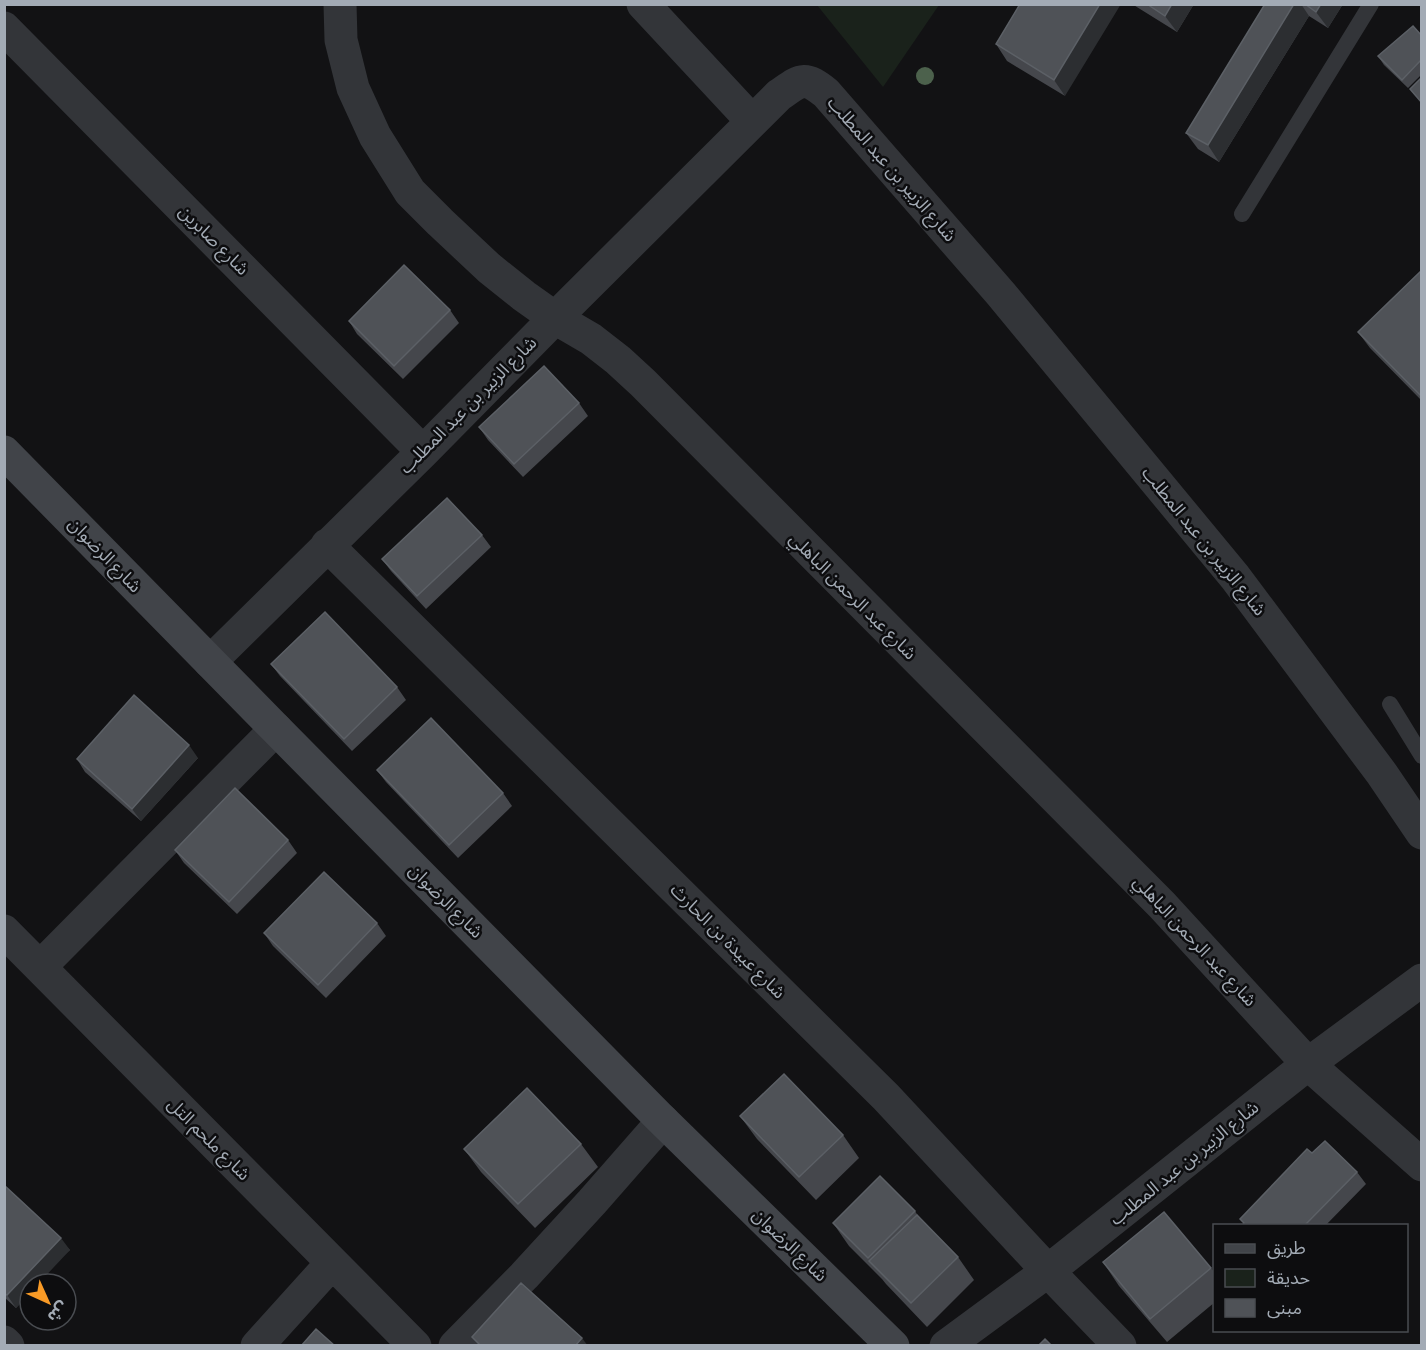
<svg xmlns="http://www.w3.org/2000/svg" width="1426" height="1350" font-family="Cabin,'Noto Sans Arabic',sans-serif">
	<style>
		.green { fill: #1a221b }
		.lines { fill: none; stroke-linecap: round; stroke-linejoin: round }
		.service { stroke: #333539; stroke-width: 16 }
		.minor { stroke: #333539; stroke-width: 33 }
		.secondary { stroke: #414449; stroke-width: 33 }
		.tree { fill: #4c614c }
		.wall { fill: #45474c }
		.shaded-wall { fill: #2c2e31 }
		.building { fill: #4f5257; stroke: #5c6066; stroke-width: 1.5 }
		.labels { text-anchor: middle; stroke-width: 5; stroke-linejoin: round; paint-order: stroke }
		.street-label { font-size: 18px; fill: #a3abb5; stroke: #0d0d0f }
	</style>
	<rect width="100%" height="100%" fill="#121214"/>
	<path class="green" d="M817 5H939L883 87Z"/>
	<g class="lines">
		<path class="service" d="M1242 214 1371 4
			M1390 704 1422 756"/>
		<path class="minor" d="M340 4 341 40 353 88 375 136 410 192 440 222 489 268 524 296 555 318 591 339 618 360 643 383 1162 905 1308 1064 1422 1165
			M643 4 752 121
			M4 28 423 452
			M327 545 886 1097 1048 1271 1120 1346
			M210 662 423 452 555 318 779 95C801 80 804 75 826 93L1001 294 1235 577 1382 774 1422 833
			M4 931 415 1346
			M40 967 276 729
			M4 1342 8 1346
			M257 1346 332 1263
			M455 1346 524 1276 592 1202 663 1121
			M946 1346 1048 1271 1308 1064 1422 980"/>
		<path class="secondary" d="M4 452 276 729 658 1116 893 1346"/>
	</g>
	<circle class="tree" cx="925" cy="76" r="9"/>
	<path class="wall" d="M1020 4 1065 96 1007 61 996 44Z
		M1132 4H1194L1177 32Z
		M1265 4H1343L1328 28 1309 16 1219 162 1198 149 1186 133Z
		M1422 36V74L1408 88 1384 65 1378 56Z
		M1422 270V401L1370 348 1358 332Z
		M450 310 459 323 403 379 357 334 349 321Z
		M579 403 588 416 523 477 488 440 479 427Z
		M482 535 491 547 426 609 391 571 382 559Z
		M271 664 397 687 406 700 352 751 280 676Z
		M198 758 141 821 85 772 77 759Z
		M377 770 503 793 512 806 458 858 386 782Z
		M288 840 297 853 237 914 184 863 175 850Z
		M377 923 386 936 326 998 273 946 264 933Z
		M740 1116 843 1135 859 1158 816 1200 757 1139Z
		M581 1144 598 1167 535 1228 481 1172 464 1149Z
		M1357 1172 1366 1184 1325 1226H1242L1244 1224 1240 1219Z
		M4 1185 70 1250 30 1284V1293L16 1308 4 1297Z
		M915 1211 920 1219 958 1257 974 1280 927 1327 886 1284 882 1279 849 1246 833 1223Z
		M1103 1262 1211 1268 1215 1273V1302L1167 1342 1119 1286Z"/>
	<path class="shaded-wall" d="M1100 4H1121L1065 96 1054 80Z
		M1172 4H1194L1177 32 1165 16Z
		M1294 4H1301L1309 16 1219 162 1208 145Z
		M1321 4H1343L1328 28 1316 12Z
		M189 745 198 758 141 821 132 809Z
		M61 1238 70 1250 38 1284H30V1293L16 1308 7 1295Z
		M582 1338 588 1346H575Z"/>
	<path class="building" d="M1020 4H1100L1054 80 996 44Z
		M1147 4H1172L1165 16Z
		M1265 4H1294L1208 145 1186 133Z
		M1305 4H1321L1316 12Z
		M1413 26 1422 36V59L1402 80 1378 56Z
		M1422 77V103L1410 89Z
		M404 265 450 310 394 366 349 321Z
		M1422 270V397L1358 332Z
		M544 366 579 403 514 464 479 427Z
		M447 498 482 535 417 596 382 559Z
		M325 612 397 687 344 739 271 664Z
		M134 695 189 745 132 809 77 759Z
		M431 718 503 793 449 845 377 770Z
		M235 788 288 840 229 902 175 850Z
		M324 872 377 923 318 985 264 933Z
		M784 1074 843 1135 799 1177 740 1116Z
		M527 1088 581 1144 518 1204 464 1149Z
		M1325 1141 1357 1172 1304 1226H1242L1244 1223 1240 1219 1307 1149 1312 1153Z
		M880 1176 915 1211 868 1258 833 1223Z
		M4 1185 61 1238 7 1295 4 1293Z
		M1164 1212 1211 1268 1150 1319 1103 1262Z
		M917 1215 958 1257 911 1303 869 1261Z
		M521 1283 582 1338 575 1346H481L472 1337Z
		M316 1329 335 1346H301Z
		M1045 1339 1052 1346H1038Z"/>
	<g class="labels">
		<g class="street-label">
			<text transform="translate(892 169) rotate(49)" y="6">شارع الزبير بن عبد المطلب</text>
			<text transform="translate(214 240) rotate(45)" y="6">شارع صابرين</text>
			<text transform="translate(468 405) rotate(-45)" y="6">شارع الزبير بن عبد المطلب</text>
			<text transform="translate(1204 541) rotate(51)" y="6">شارع الزبير بن عبد المطلب</text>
			<text transform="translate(105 555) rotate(46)" y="6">شارع الرضوان</text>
			<text transform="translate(853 596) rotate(45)" y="6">شارع عبد الرحمن الباهلي</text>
			<text transform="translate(446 901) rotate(45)" y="6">شارع الرضوان</text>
			<text transform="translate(728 941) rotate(45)" y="6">شارع عبيدة بن الحارث</text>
			<text transform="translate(1195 941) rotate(47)" y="6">شارع عبد الرحمن الباهلي</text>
			<text transform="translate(209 1139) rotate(45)" y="6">شارع ملحم التل</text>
			<text transform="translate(1184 1163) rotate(-39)" y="6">شارع الزبير بن عبد المطلب</text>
			<text transform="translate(790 1245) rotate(44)" y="6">شارع الرضوان</text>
		</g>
	</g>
	<rect width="1426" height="1350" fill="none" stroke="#a3abb5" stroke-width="12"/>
	<rect x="1213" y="1224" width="195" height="108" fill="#0d0d0f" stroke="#494c51" stroke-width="1.5"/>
	<rect x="1225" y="1244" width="30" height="9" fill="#414449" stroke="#494c51" stroke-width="1.5"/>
	<text x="1267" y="1254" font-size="18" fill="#a3abb5">طريق</text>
	<rect x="1225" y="1269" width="30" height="18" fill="#1a221b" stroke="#494c51" stroke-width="1.5"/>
	<text x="1267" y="1284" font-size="18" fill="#a3abb5">حديقة</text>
	<rect x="1225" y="1299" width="30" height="18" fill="#4f5257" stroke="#494c51" stroke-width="1.5"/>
	<text x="1267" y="1314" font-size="18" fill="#a3abb5">مبنى</text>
	<g transform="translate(48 1302) rotate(135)"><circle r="28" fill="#0d0d0f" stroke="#494c51" stroke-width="1.5"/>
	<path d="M0-4.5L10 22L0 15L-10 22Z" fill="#f89a26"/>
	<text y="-9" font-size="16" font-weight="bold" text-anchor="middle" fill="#a3abb5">ش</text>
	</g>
</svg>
